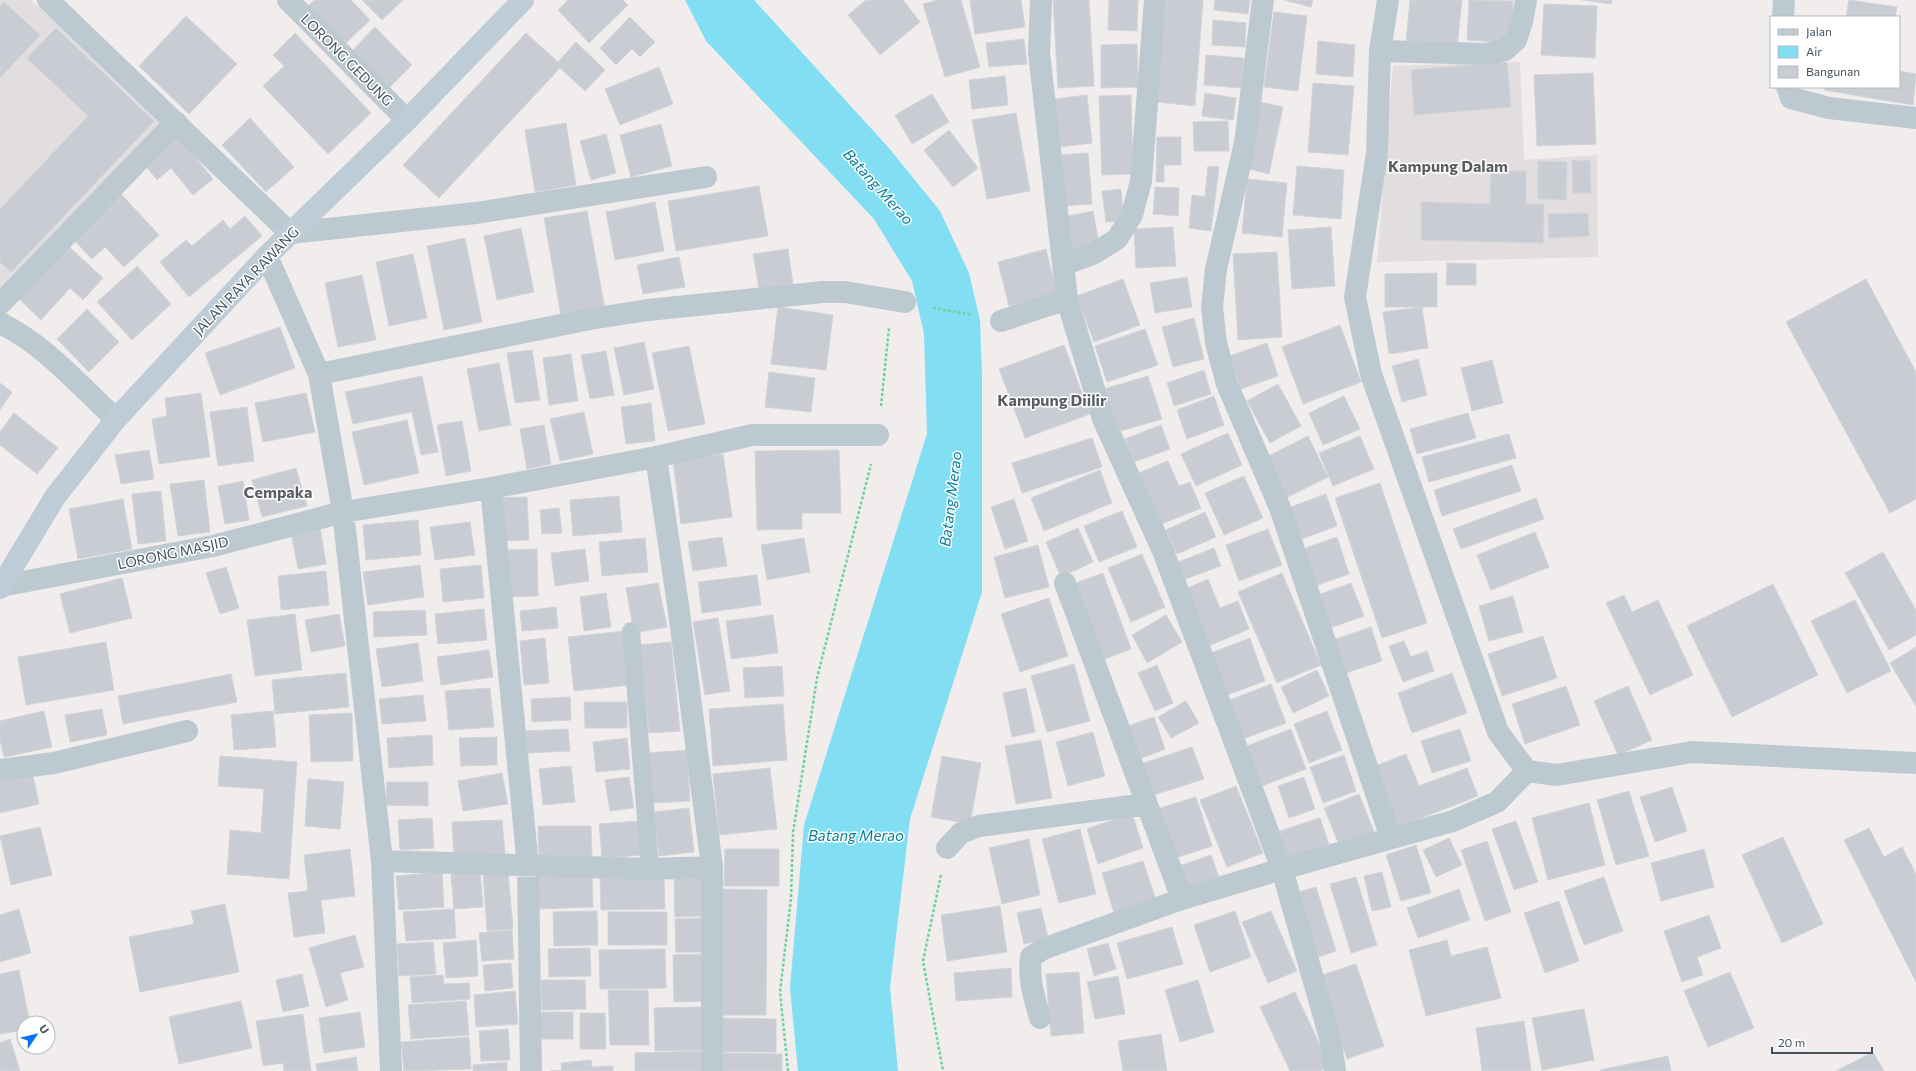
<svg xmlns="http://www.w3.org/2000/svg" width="1916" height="1071" font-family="Commissioner,sans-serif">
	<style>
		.education { fill: #e2dedf }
		.water { fill: #81def3 }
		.building { fill: #c9cdd3; stroke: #d1d4da }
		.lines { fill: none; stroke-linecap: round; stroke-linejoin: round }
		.path { stroke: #6dd39e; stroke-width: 2.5; stroke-dasharray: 3 2; stroke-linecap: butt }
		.service { stroke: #bdc9d1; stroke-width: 18 }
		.minor { stroke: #bdc9d1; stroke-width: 22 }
		.tertiary { stroke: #bdc9d1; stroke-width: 22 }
		.secondary { stroke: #beccd8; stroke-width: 22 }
		.labels { text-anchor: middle; stroke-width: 3; stroke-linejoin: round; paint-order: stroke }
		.street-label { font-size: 14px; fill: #44525d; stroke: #fff }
		.water-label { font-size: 15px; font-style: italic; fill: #037f9b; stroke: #fff }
		.quarter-label { font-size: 16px; font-weight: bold; fill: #5a5e63; stroke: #fff }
	</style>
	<rect width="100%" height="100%" fill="#f1eded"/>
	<path class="education" d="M0 0H31L162 121 0 293Z
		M1520 62 1524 160 1597 155 1598 257 1377 262 1393 66Z"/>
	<path class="water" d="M685 0H754L888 147 940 211 969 273 980 320 982 376V592L910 819 890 987 898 1071H798L790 988 804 825 927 434 924 334 912 281 874 219 706 41Z"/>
	<path class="building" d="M314 0H351L370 20 345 44 308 6Z
		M362 0H403L382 20Z
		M568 0H623L628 5 589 43 558 10Z
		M866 0H903L920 22 880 55 848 15Z
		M938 0H961L980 67 945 77 923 4Z
		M970 0H1021L1025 27 975 34Z
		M1053 0H1089L1094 86 1058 88Z
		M1109 0H1138L1137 31 1108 30Z
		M1166 0H1203L1195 106 1157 102Z
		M1215 0H1250L1248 14 1214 10Z
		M1284 0H1313L1311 7Z
		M1410 0H1462L1457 47 1406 41Z
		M1469 0 1513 1 1511 43 1467 40Z
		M1582 0H1612L1611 4Z
		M1849 0 1897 7 1895 17H1846Z
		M4 2 40 35 0 78V6Z
		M1544 4 1597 6 1595 58 1541 55Z
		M1274 12 1307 16 1298 91 1264 87Z
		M186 16 237 64 189 114 139 66Z
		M630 17 655 42 640 57 632 49 616 65 600 48Z
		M1213 20 1246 23 1245 47 1212 45Z
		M375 27 412 65 388 89 351 52Z
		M56 28 154 121 11 272 0 262V209L88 116 27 58Z
		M295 33 371 113 328 154 263 86 284 66 273 55Z
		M526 33 558 62 576 42 605 70 585 91 560 68 439 198 403 165Z
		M1024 39 1027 64 989 67 986 43Z
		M1318 41 1355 45 1353 77 1316 74Z
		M1137 44 1138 87 1101 88V45Z
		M1206 55 1244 58 1241 88 1204 85Z
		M1507 62 1511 107 1414 115 1411 70Z
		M659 67 673 104 620 125 605 89Z
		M1899 71 1916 74 1913 105 1824 90 1825 87H1899Z
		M1593 73 1596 144 1537 146 1534 75Z
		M1005 76 1008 105 972 109 969 80Z
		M1313 83 1354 86 1348 155 1308 152Z
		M1205 93 1236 98 1233 120 1202 116Z
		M932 94 949 122 912 144 895 115Z
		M1087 95 1092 143 1060 147 1054 99Z
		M1131 95 1133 174 1102 175 1099 96Z
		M1260 102 1283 107 1269 174 1245 168Z
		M1016 113 1030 191 987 199 972 120Z
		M250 118 294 167 266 192 222 145Z
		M1228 121 1229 151H1194L1193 122Z
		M566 123 576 185 535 192 525 130Z
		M661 124 672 166 631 177 620 135Z
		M949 130 978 168 953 187 924 150Z
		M606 134 616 173 591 180 580 141Z
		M178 136 213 179 193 195 171 168 157 180 144 164Z
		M1157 137H1181V165H1164V182H1156Z
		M1088 153 1092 204 1064 206 1059 155Z
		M1590 160 1591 193H1573L1572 161Z
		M1538 161 1567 162 1566 200 1538 199Z
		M1208 166 1219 167 1211 231 1189 228 1192 195 1205 197Z
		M1297 166 1344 170 1341 219 1293 215Z
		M1491 171H1526V204H1544L1543 243 1421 240V202L1490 204Z
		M1247 179 1287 183 1282 237 1242 233Z
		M759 186 768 236 676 251 668 201Z
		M1155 187 1179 188 1178 216 1153 214Z
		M1121 189 1124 221 1106 222 1102 191Z
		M121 194 159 235 124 267 105 247 92 259 73 239Z
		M655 202 664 251 615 260 606 212Z
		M587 211 605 309 561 316 544 218Z
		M1093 211 1099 245 1071 250 1064 217Z
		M1588 213 1589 236 1549 238 1548 214Z
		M245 216 262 236 189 297 160 262 186 240 192 246 223 220 230 229Z
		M1173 227 1176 266 1136 268 1134 229Z
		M1331 227 1335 286 1292 289 1288 230Z
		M521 228 534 292 497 300 484 236Z
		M465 238 482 322 444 330 427 246Z
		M65 243 103 278 83 300 70 288 41 320 16 296Z
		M788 249 793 284 759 289 753 254Z
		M1046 249 1057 294 1009 306 998 262Z
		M1277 252 1282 337 1238 340 1233 254Z
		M413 254 427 318 389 326 376 262Z
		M679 257 685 287 643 294 637 265Z
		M1447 263 1476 264V285H1446Z
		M137 266 171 304 132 340 97 302Z
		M1437 273V307H1385V274Z
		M362 275 376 340 338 347 325 283Z
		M1187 277 1192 307 1155 313 1150 283Z
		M1123 279 1140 325 1094 342 1077 296Z
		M1866 279 1916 372V499L1890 513 1786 322Z
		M778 307 833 315 826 370 771 364Z
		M1422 307 1428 348 1389 354 1383 312Z
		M87 309 119 342 89 372 57 339Z
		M1194 318 1204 359 1173 367 1162 327Z
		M1340 325 1361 382 1303 404 1282 347Z
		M280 327 295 368 220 395 205 353Z
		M1145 329 1158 365 1107 382 1095 346Z
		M644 342 654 389 624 395 614 348Z
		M1267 343 1278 376 1241 389 1230 356Z
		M1064 345 1090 414 1025 438 999 369Z
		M689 346 705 424 668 431 652 353Z
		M532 350 540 400 515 403 507 353Z
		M606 351 614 395 590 399 581 355Z
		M571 354 578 401 549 405 543 358Z
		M1418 359 1427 395 1402 402 1392 366Z
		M1492 360 1503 403 1472 411 1461 368Z
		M499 363 511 425 479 431 467 369Z
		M1204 370 1211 394 1174 406 1167 383Z
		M769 372 815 378 811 412 765 407Z
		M422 376 438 452 421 455 412 412 353 424 345 392Z
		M1148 376 1162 419 1117 432 1104 389Z
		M0 383 12 392 0 410Z
		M1278 384 1301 426 1270 443 1247 401Z
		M201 393 210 457 159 464 152 419 167 416 165 398Z
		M306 393 315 432 263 442 255 403Z
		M1214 396 1224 425 1187 439 1177 410Z
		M1344 396 1360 429 1323 445 1309 413Z
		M651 403 655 441 626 444 621 407Z
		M247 407 254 461 218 466 210 412Z
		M584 412 593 454 560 461 550 419Z
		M14 413 58 448 37 474 0 445V432Z
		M1468 413 1476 438 1417 454 1410 429Z
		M407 420 419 473 364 485 352 432Z
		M462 421 471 471 446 476 437 425Z
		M544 425 551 464 527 469 520 429Z
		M1161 425 1170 449 1134 462 1125 439Z
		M1228 433 1242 465 1196 486 1181 454Z
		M1509 434 1516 458 1429 482 1422 457Z
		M1308 436 1328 477 1286 498 1266 457Z
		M1360 436 1374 469 1333 486 1319 453Z
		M1092 438 1102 467 1022 493 1012 463Z
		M149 450 154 479 121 484 115 455Z
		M839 450 841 513H802V529L757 530 755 451Z
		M723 454 732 517 681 524 673 461Z
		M1168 461 1179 486 1190 482 1201 508 1157 526 1136 474Z
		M1512 465 1521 491 1442 516 1434 490Z
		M296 468 307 506 262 517 252 480Z
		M1100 470 1112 503 1044 531 1031 498Z
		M1244 476 1263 518 1224 535 1205 493Z
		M204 480 210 532 178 536 170 484Z
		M243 481 249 520 225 524 218 486Z
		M1380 483 1427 623 1382 638 1335 498Z
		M161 491 166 541 138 544 132 494Z
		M1326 494 1337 526 1299 540 1288 508Z
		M619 496 622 532 573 536 570 500Z
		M527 497 529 540 498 541 496 498Z
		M1536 498 1544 519 1461 549 1453 529Z
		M123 499 132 549 78 559 69 509Z
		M1014 499 1028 541 1005 549 991 507Z
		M559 508 562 533 542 534 540 510Z
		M1122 511 1137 547 1099 562 1084 526Z
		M1205 512 1216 537 1177 554 1166 530Z
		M418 520 421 555 366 560 363 525Z
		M470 522 475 555 435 560 430 527Z
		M320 527 326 564 298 569 291 532Z
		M1078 528 1093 562 1061 577 1046 542Z
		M1268 529 1282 565 1239 581 1226 545Z
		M1535 532 1549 567 1491 590 1477 555Z
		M722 537 727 566 693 571 688 542Z
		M1337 537 1349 574 1315 586 1303 549Z
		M645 538 648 572 602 576 599 542Z
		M804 538 810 572 767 580 761 545Z
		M1038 545 1049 587 1005 598 994 557Z
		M1214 548 1221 566 1180 581 1173 564Z
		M537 549 538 596 507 597 506 550Z
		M585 549 589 581 555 586 551 553Z
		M1883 552 1916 610V635L1889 650 1845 573Z
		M1142 554 1165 607 1131 622 1108 568Z
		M420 565 424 597 368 605 363 572Z
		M481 565 484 598 443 602 440 569Z
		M226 567 239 608 220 614 206 573Z
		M326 571 329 605 281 610 278 576Z
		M1103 573 1131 649 1098 662 1070 585Z
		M1282 573 1321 665 1277 683 1238 592Z
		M757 575 761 605 702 613 698 582Z
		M122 578 132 618 70 633 60 594Z
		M1208 579 1220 608 1238 601 1249 629 1204 648 1181 591Z
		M658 583 667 627 634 633 626 588Z
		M1351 583 1364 616 1327 629 1315 596Z
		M1773 584 1818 675 1732 717 1687 626Z
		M606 593 611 627 584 631 580 597Z
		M1624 595 1632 612 1658 600 1693 675 1650 695 1606 603Z
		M1513 596 1523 632 1489 641 1479 606Z
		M1049 598 1068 656 1020 672 1001 614Z
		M1855 600 1891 671 1847 693 1811 621Z
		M556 607 558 628 522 631 520 611Z
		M484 609 487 640 438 644 435 614Z
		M425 610 427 635 374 637 373 612Z
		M295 614 302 670 255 676 247 620Z
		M339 614 345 646 311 652 305 620Z
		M773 615 778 653 731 659 726 621Z
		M1166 615 1182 642 1147 663 1132 635Z
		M718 618 730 691 705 695 693 622Z
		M1371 627 1382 661 1340 675 1330 641Z
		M625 631 631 685 574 691 568 637Z
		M1543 636 1557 678 1502 696 1488 654Z
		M545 638 549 683 524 685 520 641Z
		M1250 638 1265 681 1227 695 1211 653Z
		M1404 641 1411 657 1427 651 1434 671 1403 682 1389 646Z
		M106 642 114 690 26 705 18 657Z
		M671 642 680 731 649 733 640 645Z
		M418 643 423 681 382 687 376 649Z
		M1916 647V706L1890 663Z
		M489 650 493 677 441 685 437 657Z
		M1074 664 1090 721 1047 732 1031 676Z
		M1157 665 1173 703 1155 711 1138 673Z
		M782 666 784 696 745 698 743 668Z
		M1317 670 1329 696 1293 713 1281 687Z
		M346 673 349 707 275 714 272 680Z
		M1452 673 1467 713 1412 733 1398 693Z
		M231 674 237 702 123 724 118 696Z
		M1271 684 1286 723 1240 740 1225 702Z
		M1566 686 1580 725 1525 744 1512 704Z
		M1628 686 1652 740 1618 755 1594 701Z
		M490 688 494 727 449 730 445 691Z
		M1026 688 1035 732 1012 737 1003 693Z
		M423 695 426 721 382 724 379 699Z
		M570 697 571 720 532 722 531 699Z
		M1186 701 1199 723 1171 738 1158 717Z
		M584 702H627V728H585Z
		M783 704 787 760 713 766 709 709Z
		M102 709 107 735 70 742 65 715Z
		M44 711 52 747 4 757 0 740V721Z
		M273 711 276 747 234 750 231 715Z
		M1327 711 1342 750 1309 763 1294 724Z
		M352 713 353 761 311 762 309 715Z
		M1154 717 1165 749 1137 760 1125 727Z
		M568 729 570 751 528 753 526 731Z
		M1291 729 1306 769 1262 786 1247 746Z
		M1460 729 1471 761 1432 773 1421 741Z
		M1093 732 1105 776 1068 786 1056 742Z
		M432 735 433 765 389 768 387 738Z
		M497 737V765L461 766 459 738Z
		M627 738 630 769 596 772 593 742Z
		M1041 740 1052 798 1016 804 1005 746Z
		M1192 747 1204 779 1151 796 1141 764Z
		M687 750 690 801 651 803 648 753Z
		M1406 754 1419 786 1467 768 1478 796 1393 829 1370 768Z
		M1344 755 1356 791 1323 803 1310 767Z
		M220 756 297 762 289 879 227 874 230 830 261 833 264 789 218 786Z
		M942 756 981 763 970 824 931 817Z
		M571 766 575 802 543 805 539 769Z
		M770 768 777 829 719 835 713 774Z
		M32 771 39 804 0 813V778Z
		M502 773 508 804 463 811 458 781Z
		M629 777 634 808 610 811 605 780Z
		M1304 777 1315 809 1289 818 1278 786Z
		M308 779 344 782 340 829 305 826Z
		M387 782H428V806L386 805Z
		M1236 786 1263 853 1227 867 1200 800Z
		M1672 787 1687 831 1655 842 1640 797Z
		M1629 791 1649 856 1616 865 1597 800Z
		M1359 794 1375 834 1340 847 1324 808Z
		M1196 797 1212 846 1173 859 1157 809Z
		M1589 803 1605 865 1548 880 1532 818Z
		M689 808 694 852 659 856 654 812Z
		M1132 813 1143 848 1098 864 1087 829Z
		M432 818 434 848 400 850 398 820Z
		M1320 818 1330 848 1290 862 1280 831Z
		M502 820 505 854 454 857 452 822Z
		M639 821 642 855 602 858 599 824Z
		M1516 821 1538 882 1514 890 1492 829Z
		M538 826H591L592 858 539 859Z
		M40 827 52 875 11 885 0 836Z
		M1869 828 1884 857 1902 847 1916 874V982L1844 840Z
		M1080 829 1096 894 1059 903 1042 839Z
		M1783 837 1823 924 1782 943 1742 855Z
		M1449 838 1462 865 1436 877 1423 850Z
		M1029 839 1040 895 1002 904 989 848Z
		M1487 841 1511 912 1485 921 1461 850Z
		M1416 845 1431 893 1401 901 1386 855Z
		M350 849 355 896 321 900 325 933 294 937 288 893 308 891 304 855Z
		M725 849H779V886H724Z
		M1704 849 1714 887 1661 901 1651 863Z
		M1211 855 1220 880 1184 892 1176 867Z
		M1143 861 1156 900 1114 913 1102 873Z
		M508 871 513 929 487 931 483 872Z
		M442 872 444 907 399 910 396 876Z
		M480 872 483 907 454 909 451 874Z
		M592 872 593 907 536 909V873Z
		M1382 872 1391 907 1372 911 1364 876Z
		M664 876 665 909 601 910 600 877Z
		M702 877 703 916 675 917 674 878Z
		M1356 877 1377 945 1351 953 1330 884Z
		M1604 877 1623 931 1584 945 1564 891Z
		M1316 887 1336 951 1316 958 1295 893Z
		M721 889 767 890 766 1015H720Z
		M1459 889 1470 920 1418 938 1407 908Z
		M1559 901 1579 961 1545 973 1524 913Z
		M225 904 239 972 140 992 129 937 194 924 191 911Z
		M1000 906 1007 952 947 961 941 915Z
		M1041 908 1048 938 1024 944 1017 913Z
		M19 909 31 953 0 962V915Z
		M454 909 456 938 406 941 403 912Z
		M597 911 598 945 554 946 553 912Z
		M1235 911 1251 957 1210 972 1194 925Z
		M1271 911 1297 971 1268 983 1242 922Z
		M608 912H667V945H608Z
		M1709 915 1721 948 1697 957 1703 975 1682 982 1664 931Z
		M703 918 704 952H676L675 919Z
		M1172 927 1183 964 1127 979 1117 943Z
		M512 930 514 959 482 961 479 933Z
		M355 935 364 967 340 973 348 1000 326 1007 309 948Z
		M476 940 478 976 446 978 443 943Z
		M1447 940 1451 956 1487 947 1501 998 1426 1016 1409 950Z
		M433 942 436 974 399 976 397 944Z
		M1108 943 1116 969 1094 976 1087 949Z
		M590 948 591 976 549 977 548 949Z
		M665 949 666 988 600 989 599 950Z
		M703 954 704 1001 674 1002 673 955Z
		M511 963 513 988 485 991 483 965Z
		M1356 964 1384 1046 1347 1059 1319 976Z
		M1011 968 1012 997 956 1001 954 973Z
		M19 970 30 1023H24V1030L0 1034V974Z
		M1079 972 1084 1033 1051 1036 1046 974Z
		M1730 972 1754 1028 1708 1047 1684 991Z
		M302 974 309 1006 283 1012 276 980Z
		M443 975 444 984 469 983 470 999 412 1003 410 977Z
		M1118 976 1125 1014 1095 1019 1087 982Z
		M541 980H585L586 1009 542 1010Z
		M1198 980 1214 1032 1180 1042 1165 990Z
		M608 990H648L649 1045H610Z
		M515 991 518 1024 476 1027 474 995Z
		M1295 992 1330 1066 1320 1071H1290L1260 1007Z
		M241 1001 252 1048 179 1064 169 1017Z
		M466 1001 469 1035 411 1039 408 1005Z
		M701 1007 703 1050 655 1051 654 1008Z
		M1584 1009 1594 1060 1542 1070 1532 1018Z
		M360 1012 365 1047 324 1053 319 1018Z
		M540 1012H573V1039H541Z
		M580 1013H605L606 1049H580Z
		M303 1014 311 1071H284L283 1063 263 1066 256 1021Z
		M720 1018 776 1019V1052H720Z
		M1524 1021 1531 1071H1482L1476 1028Z
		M508 1029 510 1060 481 1061 479 1031Z
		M1161 1034 1167 1071H1123L1118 1041Z
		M469 1037 471 1069 404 1071 401 1042Z
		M10 1039 20 1071H0V1043Z
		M703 1051V1071H635V1053Z
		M1873 1052 1884 1071H1836Z
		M721 1053 782 1054V1071H721Z
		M1668 1056 1671 1071H1601L1600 1070Z
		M356 1057 358 1071H317L316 1064Z
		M591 1060 592 1067 613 1066V1071H551L562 1070 561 1063Z
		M507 1062V1071H473V1065Z"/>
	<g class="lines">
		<path class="path" d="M933 308 973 315
			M881 406 889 328
			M941 875 923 961 943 1071
			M788 1071 780 992 791 898 793 833 817 678 871 464"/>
		<path class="service" d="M631 631 650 869"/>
		<path class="minor" d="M48 0 290 233 476 213 706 177
			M288 0 407 120
			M1041 0 1039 53 1067 299 1103 419 1163 551 1282 869 1330 1038 1335 1071
			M1263 0 1245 143 1216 269 1212 307 1216 343 1227 384 1280 508 1391 838
			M1783 17 1784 0
			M1380 51 1487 54 1505 50 1516 40 1522 22 1526 0
			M1787 87 1791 98 1829 108 1916 118
			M267 256 319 374 343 512 382 861 391 1071
			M1063 265 1093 254 1117 239 1132 215 1141 181 1155 0
			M0 304 176 122
			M1001 321 1067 299
			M0 323C44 344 80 386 116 419
			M319 374 590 319 648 310 823 292H845L905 302
			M656 457 678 605 712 867V1071
			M491 488 528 866 531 1071
			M1065 583 1182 899
			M1 586 213 546 343 512 491 488 656 457 752 435H878
			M0 770 54 763 187 731
			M947 848 961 833 979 826 1146 804
			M382 861 650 869 712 867
			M1040 1018C1034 997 1028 979 1031 957L1043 949 1182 899 1282 869 1453 821 1497 802 1527 771"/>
		<path class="tertiary" d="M1388 0 1380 51 1377 153 1355 297 1371 374 1498 732 1527 771 1557 775 1692 752 1916 763"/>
		<path class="secondary" d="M0 588 55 497 116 419 267 256 407 120 523 0"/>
	</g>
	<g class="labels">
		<g class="street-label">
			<text transform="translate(347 60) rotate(45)" y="5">LORONG GEDUNG</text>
			<text transform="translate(246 281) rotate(-46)" y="5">JALAN RAYA RAWANG</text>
			<text transform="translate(173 553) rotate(-12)" y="5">LORONG MASJID</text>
		</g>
		<g class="water-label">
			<text transform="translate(878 187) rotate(48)" y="5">Batang Merao</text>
			<text transform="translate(951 499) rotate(-83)" y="5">Batang Merao</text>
			<text x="856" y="841">Batang Merao</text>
		</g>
		<g class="quarter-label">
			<text x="1448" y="172">Kampung Dalam</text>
			<text x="1052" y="406">Kampung Diilir</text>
			<text x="278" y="498">Cempaka</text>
		</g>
	</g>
	<rect x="1770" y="16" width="130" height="72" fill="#ffffff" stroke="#b4babe"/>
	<rect x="1778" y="29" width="20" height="6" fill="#beccd8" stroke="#b4babe"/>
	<text x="1806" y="36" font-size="12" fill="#44525d">Jalan</text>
	<rect x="1778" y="46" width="20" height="12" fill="#81def3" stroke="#b4babe"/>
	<text x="1806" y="56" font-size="12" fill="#44525d">Air</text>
	<rect x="1778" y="66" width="20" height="12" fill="#c9cdd3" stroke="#b4babe"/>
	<text x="1806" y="76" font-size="12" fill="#44525d">Bangunan</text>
	<g transform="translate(36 1035) rotate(55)"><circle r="19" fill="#ffffff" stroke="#b4babe"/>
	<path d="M0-3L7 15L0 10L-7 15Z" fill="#0b73ed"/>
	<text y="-6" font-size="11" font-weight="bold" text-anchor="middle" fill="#44525d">U</text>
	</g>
	<path d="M1772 1047v6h100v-6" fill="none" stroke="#44525d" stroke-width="2"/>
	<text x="1778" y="1047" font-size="12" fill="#44525d" stroke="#ffffff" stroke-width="3" paint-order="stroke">20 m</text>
</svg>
